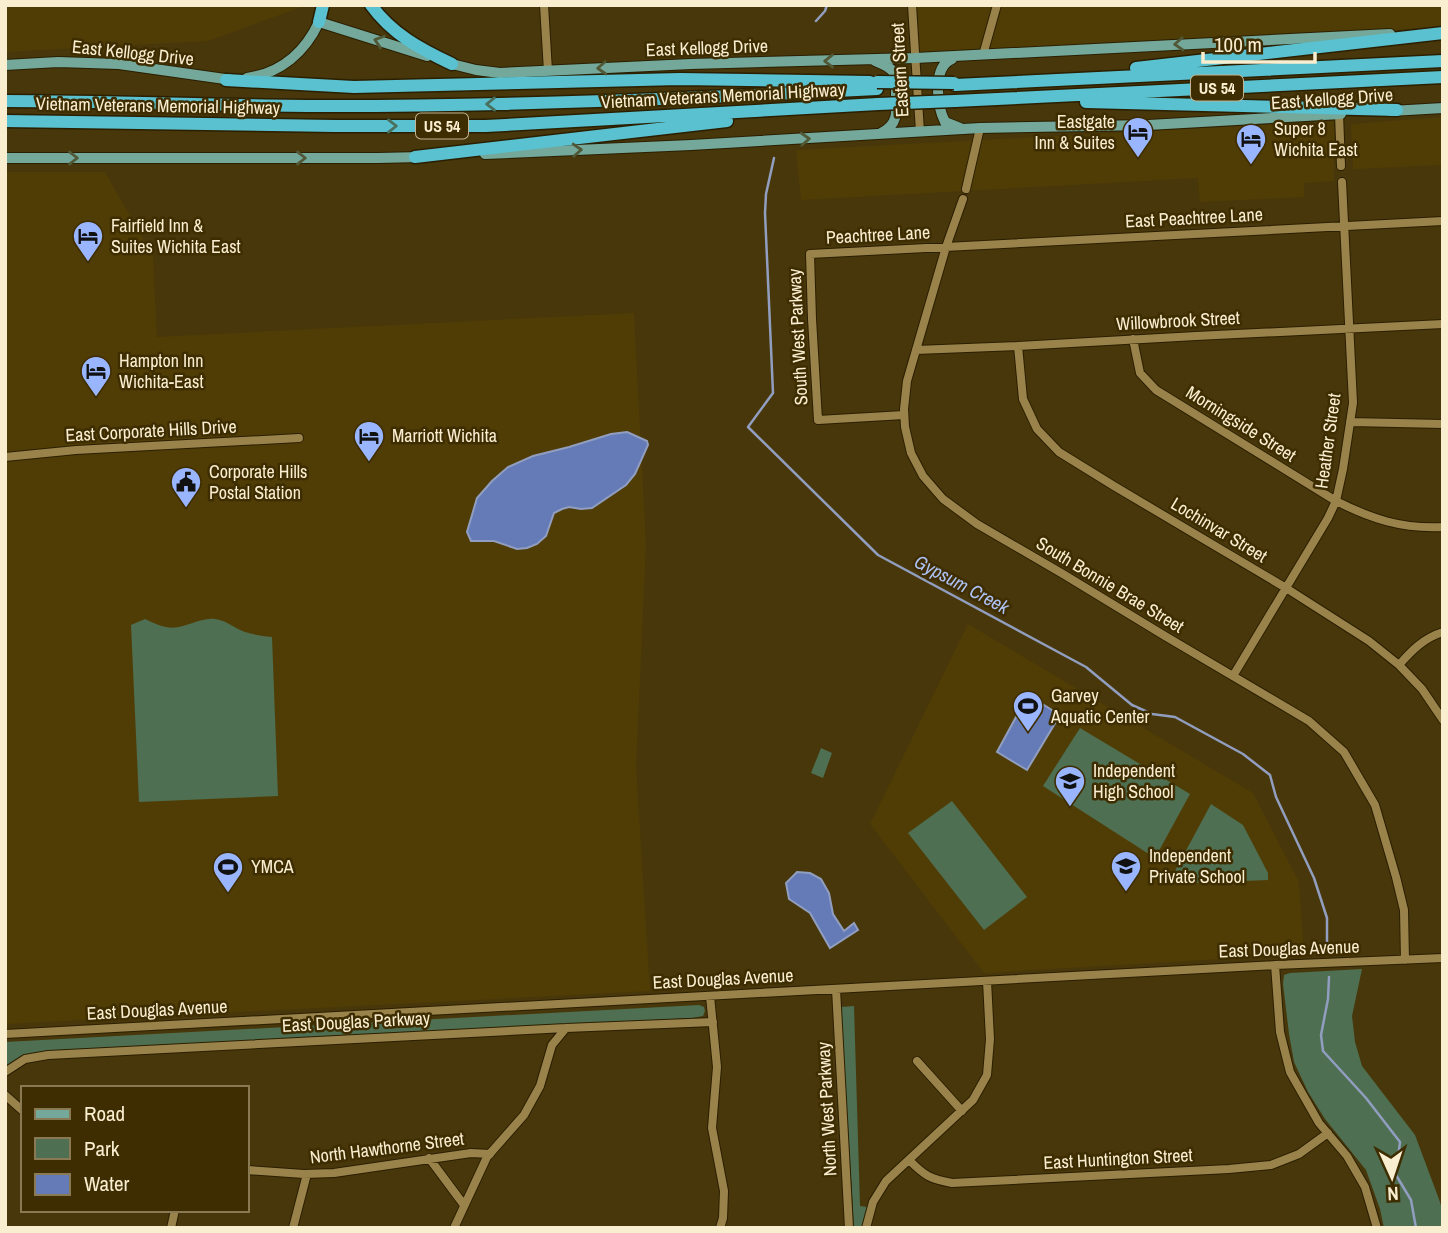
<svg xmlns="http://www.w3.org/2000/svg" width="1448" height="1233" font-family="'Archivo Narrow',sans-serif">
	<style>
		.built { fill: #503d06 }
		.green { fill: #4e6f51 }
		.water { fill: #647bb7; stroke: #919ebf; stroke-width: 2 }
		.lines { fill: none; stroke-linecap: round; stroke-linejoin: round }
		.stream { stroke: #919ebf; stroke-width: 2.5 }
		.minor-casing { stroke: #2b1f02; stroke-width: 10 }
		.major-casing { stroke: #2b1f02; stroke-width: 12 }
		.highway-casing { stroke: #2b1f02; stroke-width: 15 }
		.minor { stroke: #9a834b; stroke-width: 8 }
		.major { stroke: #73a89a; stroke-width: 10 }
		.highway { stroke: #59c1cf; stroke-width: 12 }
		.highway-bridge-casing { stroke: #2b1f02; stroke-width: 15; stroke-linecap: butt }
		.highway-bridge { stroke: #59c1cf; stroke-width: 12 }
		.oneway { stroke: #515836 }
		.oneway2 { stroke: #4a705d }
		.labels { text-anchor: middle; stroke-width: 5; stroke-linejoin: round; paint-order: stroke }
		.shield { fill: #3e2d00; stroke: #c2b492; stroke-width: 2 }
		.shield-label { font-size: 16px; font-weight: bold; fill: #faeed1 }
		.street-label { font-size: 18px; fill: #faeed1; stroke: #3e2d00 }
		.poi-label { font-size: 18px; fill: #faeed1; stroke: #3e2d00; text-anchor: start }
		.water-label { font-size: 19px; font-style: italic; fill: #acc1f4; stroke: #3e2d00 }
	</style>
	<rect width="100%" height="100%" fill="#48370a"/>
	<path class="built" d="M5 5H307L208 41 5 52Z
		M910 5H1443V27L913 55Z
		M1443 117V165L1353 169 1351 124Z
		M1334 121V181L1304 183V197L1200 202 1198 178 801 200 796 150Z
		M5 172H105L153 257 157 337 634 313 646 544 636 766 650 991 5 1024Z
		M968 624 1253 793 1299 882 1304 954 984 973 870 824Z"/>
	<path class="green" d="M145 619C152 622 159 626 166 627 183 631 198 617 215 619 226 620 234 628 245 632 254 635 263 636 272 637L278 796 139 802 131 625Z
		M1080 728 1190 794 1155 858 1043 786Z
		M821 748 832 753 823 778 811 773Z
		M952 801 1027 897 984 930 908 833Z
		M1211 804 1243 825 1268 873V880L1168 884Z
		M1362 969 1352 1016 1355 1042 1362 1066 1415 1135 1440 1202 1443 1212V1228H1384L1380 1209 1366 1170 1325 1119 1308 1092 1294 1062 1289 1034 1283 984 1284 975 1290 973Z
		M699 1005 704 1007 705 1011 703 1016 692 1018 59 1050 35 1053 5 1068V1042Z
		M854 1006 860 1206 867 1207 862 1228H854L841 1007Z"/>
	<path class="water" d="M627 432 647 441 648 445 635 474 626 485 592 508 581 509 569 507 562 509 554 513 546 536 537 544 527 548 517 549 494 541H471L467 532 477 498 492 481 508 467 533 456 569 447 611 434Z
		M1028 695 1060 715 1027 770 997 752Z
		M797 872 810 873 821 879 829 893 833 914 844 931 854 923 858 930 830 948 810 913 789 899 786 883Z"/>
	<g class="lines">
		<path class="stream" d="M816 21 825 11 827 5
			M774 158 766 194 765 213 773 393 748 427 878 555 1086 667 1132 705 1152 714 1175 717 1243 754 1270 775 1276 797 1314 878 1327 918V948
			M1329 977 1328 999 1321 1035 1323 1051 1366 1098 1400 1142 1396 1175 1411 1200 1416 1228"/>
		<g class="minor-casing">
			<path id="minor" d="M544 5 548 71
				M912 5 920 132
				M983 55 997 5
				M1339 114 1341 166
				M966 189 980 128
				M963 199 946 247 907 381 904 409 905 427 911 453 923 476 943 499 977 524 1063 574 1165 636 1309 721 1344 752 1375 805 1396 877 1404 910 1405 960
				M1133 339 1140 373 1156 390 1336 501C1372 519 1401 529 1443 527
				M1018 346 1023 399 1037 429 1059 452 1114 486 1286 588 1369 641 1399 665 1422 689 1443 720
				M916 350 1018 346 1196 336 1443 324
				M904 415 818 420 812 319 810 254 1443 221
				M1350 422 1443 424
				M5 457 76 450 299 438
				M1399 665C1412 650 1424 638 1443 632
				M1233 676 1328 518 1336 501 1343 469 1353 403 1342 182
				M1275 965 1280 1032 1290 1072 1319 1123 1347 1156 1365 1187 1377 1228
				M836 989 849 1228
				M710 996 717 1067 712 1128 724 1191 723 1218 720 1228
				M5 1034 1275 965 1443 958
				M917 1061 962 1111
				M5 1072 25 1059 48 1055 566 1028 713 1022
				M5 1095 23 1111
				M429 1158 464 1205
				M909 1160C925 1176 930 1179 952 1183L1229 1169 1271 1165 1299 1154 1328 1133
				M247 1170 304 1174 334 1173 471 1153 490 1154
				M171 1228 175 1210
				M293 1228 307 1174
				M454 1228 487 1157 524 1115 540 1086 552 1045 566 1028
				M866 1228 873 1202 886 1181 973 1100 987 1075 990 1039 987 981"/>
		</g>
		<g class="major-casing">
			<path id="major" d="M952 59C932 67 937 106 945 122L960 128
				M875 61C882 64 890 66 894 73 897 79 896 88 896 95 897 112 898 125 881 133
				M448 63 476 70 500 73 691 64 915 58 1390 34
				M5 65 58 62 119 64 232 80
				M247 78C281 73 305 52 319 22L427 56
				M1391 111 1443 108
				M485 154 691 145 980 128 1148 125 1341 114
				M5 158H378L421 157"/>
		</g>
		<g class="highway-casing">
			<path id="highway" d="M371 5C392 34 420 49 452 64
				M319 22 323 5
				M1136 68 1443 33
				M226 80 354 87 680 79 870 82
				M955 85 1443 61
				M5 101C115 101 224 106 333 106 515 106 696 98 877 89
				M955 101 1443 77
				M1086 102 1397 110
				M5 121 335 126H486L878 104
				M415 157 727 121"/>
		</g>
		<use href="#minor" class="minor"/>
		<use href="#major" class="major"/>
		<use href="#highway" class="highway"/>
		<g class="highway-bridge-casing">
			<path id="highway-bridge" d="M877 82 954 83
				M878 104 955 101"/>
		</g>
		<use href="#highway-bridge" class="highway-bridge"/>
	</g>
	<defs><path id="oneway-chevron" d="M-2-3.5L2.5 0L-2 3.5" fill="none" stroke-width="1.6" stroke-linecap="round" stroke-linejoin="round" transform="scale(1.75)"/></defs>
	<g class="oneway">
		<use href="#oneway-chevron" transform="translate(379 41) rotate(-162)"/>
		<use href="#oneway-chevron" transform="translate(1179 44) rotate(177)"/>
		<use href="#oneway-chevron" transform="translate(829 61) rotate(179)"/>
		<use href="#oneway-chevron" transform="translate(602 68) rotate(177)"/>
		<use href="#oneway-chevron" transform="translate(805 139) rotate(-3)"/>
		<use href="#oneway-chevron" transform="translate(577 150) rotate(-3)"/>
		<use href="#oneway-chevron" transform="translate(73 158)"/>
		<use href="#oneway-chevron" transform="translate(301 158)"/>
	</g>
	<g class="oneway2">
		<use href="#oneway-chevron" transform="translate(491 104) rotate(179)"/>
		<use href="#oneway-chevron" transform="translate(392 126)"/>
	</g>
	<defs>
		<g id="hotel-pin" transform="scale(1.575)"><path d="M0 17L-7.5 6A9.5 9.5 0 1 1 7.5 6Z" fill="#99b5fd" stroke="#3e2d00"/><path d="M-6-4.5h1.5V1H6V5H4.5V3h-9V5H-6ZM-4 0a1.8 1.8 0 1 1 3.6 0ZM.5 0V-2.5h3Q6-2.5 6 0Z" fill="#111"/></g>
		<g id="civic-pin" transform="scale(1.575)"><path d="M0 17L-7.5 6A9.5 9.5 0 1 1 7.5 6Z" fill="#99b5fd" stroke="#3e2d00"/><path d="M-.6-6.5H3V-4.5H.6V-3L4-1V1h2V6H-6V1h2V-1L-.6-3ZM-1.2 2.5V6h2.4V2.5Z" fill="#111"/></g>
		<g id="stadium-pin" transform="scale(1.575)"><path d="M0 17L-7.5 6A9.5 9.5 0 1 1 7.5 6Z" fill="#99b5fd" stroke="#3e2d00"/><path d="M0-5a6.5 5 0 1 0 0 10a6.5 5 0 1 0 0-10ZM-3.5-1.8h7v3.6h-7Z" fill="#111"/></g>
		<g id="school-pin" transform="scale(1.575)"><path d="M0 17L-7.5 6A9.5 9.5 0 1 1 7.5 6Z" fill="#99b5fd" stroke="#3e2d00"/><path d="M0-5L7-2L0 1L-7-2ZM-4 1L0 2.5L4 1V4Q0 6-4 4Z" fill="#111"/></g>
	</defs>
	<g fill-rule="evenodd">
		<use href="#hotel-pin" x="1138" y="132"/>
		<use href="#hotel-pin" x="1251" y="139"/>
		<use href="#hotel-pin" x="88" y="236"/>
		<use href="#hotel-pin" x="96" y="371"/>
		<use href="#hotel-pin" x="369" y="436"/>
		<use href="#civic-pin" x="186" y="482"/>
		<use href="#stadium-pin" x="1028" y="706"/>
		<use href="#school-pin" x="1070" y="781"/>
		<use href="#school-pin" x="1126" y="866"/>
		<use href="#stadium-pin" x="228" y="867"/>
	</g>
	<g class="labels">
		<g class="shield">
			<rect x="1191" y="75.5" width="52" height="25" rx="5"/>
			<rect x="416" y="113.5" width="52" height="25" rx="5"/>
		</g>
		<g class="shield-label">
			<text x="1217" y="94">US 54</text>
			<text x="442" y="132">US 54</text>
		</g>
		<g class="street-label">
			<text transform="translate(707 48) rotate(-2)" y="6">East Kellogg Drive</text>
			<text transform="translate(133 53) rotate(6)" y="6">East Kellogg Drive</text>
			<text transform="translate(900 70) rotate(-93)" y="6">Eastern Street</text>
			<text transform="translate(723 96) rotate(-3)" y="6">Vietnam Veterans Memorial Highway</text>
			<text transform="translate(1332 99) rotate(-4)" y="6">East Kellogg Drive</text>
			<text transform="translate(158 106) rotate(1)" y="6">Vietnam Veterans Memorial Highway</text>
			<text transform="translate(1194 218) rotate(-3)" y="6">East Peachtree Lane</text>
			<text transform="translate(878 235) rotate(-3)" y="6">Peachtree Lane</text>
			<text transform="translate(1178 321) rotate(-3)" y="6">Willowbrook Street</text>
			<text transform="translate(798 337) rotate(-93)" y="6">South West Parkway</text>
			<text transform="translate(1241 424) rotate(32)" y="6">Morningside Street</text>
			<text transform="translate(151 431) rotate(-3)" y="6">East Corporate Hills Drive</text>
			<text transform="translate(1328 441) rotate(-82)" y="6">Heather Street</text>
			<text transform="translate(1219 530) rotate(31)" y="6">Lochinvar Street</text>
			<text transform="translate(1110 585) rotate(31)" y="6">South Bonnie Brae Street</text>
			<text transform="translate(1289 949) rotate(-2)" y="6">East Douglas Avenue</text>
			<text transform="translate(723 979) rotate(-3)" y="6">East Douglas Avenue</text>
			<text transform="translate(157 1010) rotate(-3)" y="6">East Douglas Avenue</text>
			<text transform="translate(356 1022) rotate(-3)" y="6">East Douglas Parkway</text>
			<text transform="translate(827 1109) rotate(-93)" y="6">North West Parkway</text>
			<text transform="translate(387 1148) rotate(-7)" y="6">North Hawthorne Street</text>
			<text transform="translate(1118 1159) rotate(-3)" y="6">East Huntington Street</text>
		</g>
		<g class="poi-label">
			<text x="1115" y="128" text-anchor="end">Eastgate<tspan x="1115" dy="21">Inn &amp; Suites</tspan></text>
			<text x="1274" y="135">Super 8<tspan x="1274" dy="21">Wichita East</tspan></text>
			<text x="111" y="232">Fairfield Inn &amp;<tspan x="111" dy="21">Suites Wichita East</tspan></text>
			<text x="119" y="367">Hampton Inn<tspan x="119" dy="21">Wichita-East</tspan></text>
			<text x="392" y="442">Marriott Wichita</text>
			<text x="209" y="478">Corporate Hills<tspan x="209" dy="21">Postal Station</tspan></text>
			<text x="1051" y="702">Garvey<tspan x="1051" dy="21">Aquatic Center</tspan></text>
			<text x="1093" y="777">Independent<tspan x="1093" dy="21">High School</tspan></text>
			<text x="1149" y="862">Independent<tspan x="1149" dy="21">Private School</tspan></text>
			<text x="251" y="873">YMCA</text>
		</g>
		<g class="water-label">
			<text transform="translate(962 584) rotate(28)" y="7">Gypsum Creek</text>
		</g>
	</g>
	<rect width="1448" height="1233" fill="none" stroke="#faeed1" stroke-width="14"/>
	<rect x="21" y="1086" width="228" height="126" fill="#3e2d00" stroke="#897a54" stroke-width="2"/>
	<rect x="35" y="1109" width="35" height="10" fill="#73a89a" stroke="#897a54" stroke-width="2"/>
	<text x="84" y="1121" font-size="21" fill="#faeed1">Road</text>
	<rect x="35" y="1138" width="35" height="21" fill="#4e6f51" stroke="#897a54" stroke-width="2"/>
	<text x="84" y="1156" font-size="21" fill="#faeed1">Park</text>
	<rect x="35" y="1174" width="35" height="21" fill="#647bb7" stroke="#897a54" stroke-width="2"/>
	<text x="84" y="1191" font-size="21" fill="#faeed1">Water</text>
	<g transform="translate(1392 1177) rotate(177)" stroke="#3e2d00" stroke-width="5" paint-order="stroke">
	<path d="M0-5L12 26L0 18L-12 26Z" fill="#faeed1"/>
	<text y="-10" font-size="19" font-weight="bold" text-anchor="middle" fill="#faeed1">N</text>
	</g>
	<path d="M1203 52v10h112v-10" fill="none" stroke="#faeed1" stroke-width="3.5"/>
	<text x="1214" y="52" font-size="21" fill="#faeed1" stroke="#3e2d00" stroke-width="5" paint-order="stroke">100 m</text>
</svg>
